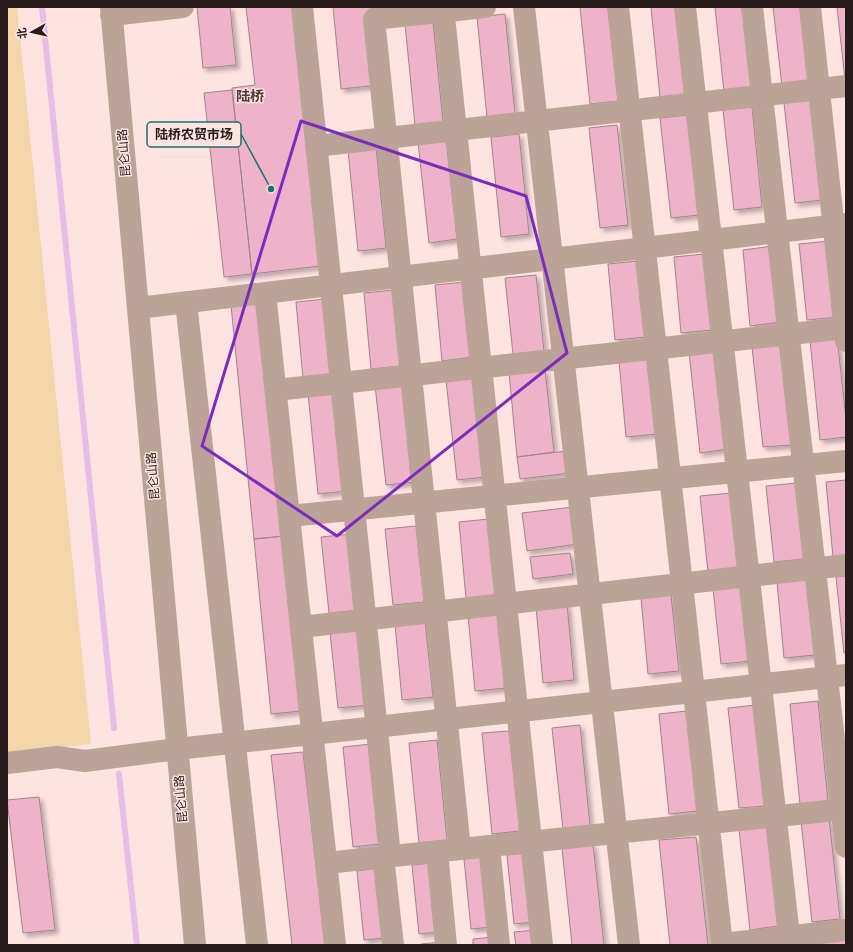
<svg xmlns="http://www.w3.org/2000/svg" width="853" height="952" font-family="Arial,'Noto Sans SC',sans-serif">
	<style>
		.green { fill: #f4d6a9 }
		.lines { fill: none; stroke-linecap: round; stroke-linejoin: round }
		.stream { stroke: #e7bce5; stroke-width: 6 }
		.building { fill: #eeb3c9; stroke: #a1848e; filter: url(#shadow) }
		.minor { stroke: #bba397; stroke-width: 22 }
		.marked { fill: none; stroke: #7b2cbf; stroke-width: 3; stroke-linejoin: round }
		.labels { text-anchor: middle; stroke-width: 3; stroke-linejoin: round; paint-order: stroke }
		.street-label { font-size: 12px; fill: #261a1a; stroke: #fee3e1 }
		.quarter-label { font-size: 14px; font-weight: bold; fill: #523836; stroke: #fee3e1 }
		.leader { fill: none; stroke: #0f766e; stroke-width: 1.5 }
		.callout-dot { fill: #0f766e; stroke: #fee3e1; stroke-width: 1.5 }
		.callout { fill: #fee3e1; stroke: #0f766e; stroke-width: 1.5 }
		.callout-label { font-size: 13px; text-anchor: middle; font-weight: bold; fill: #261a1a }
	</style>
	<defs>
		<filter id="shadow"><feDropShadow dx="3.5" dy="3.5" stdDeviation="2" flood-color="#0004"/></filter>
	</defs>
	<rect width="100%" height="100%" fill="#fee3e1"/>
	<path class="green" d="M7 7H17L91 744 7 754Z"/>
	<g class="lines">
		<path class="stream" d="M42 7 114 728
			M119 774 137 945"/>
	</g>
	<path class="building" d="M197 7H230L236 65 203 68Z
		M246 7H299L328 265 252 274 232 88 255 85Z
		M333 7H371L379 85 341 89Z
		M580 7H608L618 101 590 104Z
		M651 7H679L688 94 660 97Z
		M715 7H743L752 89 724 92Z
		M773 7H802L809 83 782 86Z
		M837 7H846V80H845Z
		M505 14 515 114 487 117 477 17Z
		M433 22 443 122 415 125 405 24Z
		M232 90 252 274 224 277 204 93Z
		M812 100 822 200 795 203 784 103Z
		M752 107 762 207 734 210 723 110Z
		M688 115 699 215 671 218 660 118Z
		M617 125 628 225 600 228 589 128Z
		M519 134 529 234 501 237 491 137Z
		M446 139 457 239 429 243 418 142Z
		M376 147 386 248 358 251 348 150Z
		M830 241 838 317 807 320 799 244Z
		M773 246 781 322 750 326 743 250Z
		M704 254 712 330 681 333 674 257Z
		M638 261 646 337 615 340 608 264Z
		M536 275 544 351 513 354 505 278Z
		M465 282 473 357 442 361 435 285Z
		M394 290 402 366 371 369 364 293Z
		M326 299 334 375 303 378 296 302Z
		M262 302 285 536 254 539 231 305Z
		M837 337 846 419V437L820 440 810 340Z
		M780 344 791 445 763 447 752 347Z
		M717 349 728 449 700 453 689 352Z
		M650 358 657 434 626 437 619 361Z
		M545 370 554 452 517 457 509 373Z
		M474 377 485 477 457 480 446 380Z
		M403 382 414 482 386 485 375 385Z
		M336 391 346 491 318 494 308 393Z
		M567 451 570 473 520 479 517 457Z
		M846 480V556L833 557 826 482Z
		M797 483 804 559 774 562 766 486Z
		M731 493 738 569 708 572 700 496Z
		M573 507 578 544 527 551 522 513Z
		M489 519 497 595 466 598 459 522Z
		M416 526 424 602 393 605 385 529Z
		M352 534 360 610 329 613 321 537Z
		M285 536 301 711 271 714 254 539Z
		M570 553 573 574 533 579 530 557Z
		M846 576V652L844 653 836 577Z
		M807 580 815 655 784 658 777 582Z
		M744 585 751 661 721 664 713 588Z
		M671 595 679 671 648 674 641 598Z
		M567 604 574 680 543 683 536 607Z
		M498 613 506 688 475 691 468 615Z
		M425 621 433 697 402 700 395 624Z
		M361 629 369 705 338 708 330 632Z
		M818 701 828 801 800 804 790 704Z
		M756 705 767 806 739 808 728 708Z
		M687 711 697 811 669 814 659 714Z
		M580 725 590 826 563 829 552 728Z
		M509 731 520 831 492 834 482 733Z
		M437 740 447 840 419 843 409 743Z
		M371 744 381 844 353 847 343 747Z
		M303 752 325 945H292L271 755Z
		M39 797 55 930 23 933 7 800Z
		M829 818 840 919 812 922 801 821Z
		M767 826 778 926 750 930 739 829Z
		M696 837 708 945H670L659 840Z
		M593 844 604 945H572L562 848Z
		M528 853 535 922 514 924 507 855Z
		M485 857 492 927 471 929 464 859Z
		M432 863 439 932 419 934 412 865Z
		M378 868 385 938 364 940 357 871Z
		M535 930 536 945H516L514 932Z
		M493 937 494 945H473V939Z
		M846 940V945H815V943Z
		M441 942V945H421V944Z"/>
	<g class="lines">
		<path class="minor" d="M111 7 195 945
			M302 7 390 856
			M443 7 542 945
			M524 7 629 945
			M618 7 722 945
			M685 7 790 945
			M752 7 846 847
			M810 7 846 341
			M111 15 183 7
			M316 146 846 86
			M265 293 335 945
			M186 302 257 945
			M138 308 846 224
			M276 390 846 328
			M289 516 846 461
			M301 627 846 565
			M7 763 57 757 85 761 177 749 846 675
			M489 846 499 945
			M460 849 374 19 485 7
			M437 852 446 945
			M383 857 393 945
			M326 863 846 809
			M722 944 846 930"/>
	</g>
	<path class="marked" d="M301 121 526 196 567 353 337 536 202 446Z"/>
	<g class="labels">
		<g class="street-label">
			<text transform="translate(124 153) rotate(-95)" y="4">昆仑山路</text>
			<text transform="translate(153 476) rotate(-95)" y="4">昆仑山路</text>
			<text transform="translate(181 799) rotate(-95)" y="4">昆仑山路</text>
		</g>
		<g class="quarter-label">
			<text x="250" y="101">陆桥</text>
		</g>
	</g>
	<path class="leader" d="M271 189L241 134"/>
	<circle class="callout-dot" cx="271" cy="189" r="4"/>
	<rect class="callout" x="147" y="122" width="94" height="25" rx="4"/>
	<g class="callout-label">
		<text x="194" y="139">陆桥农贸市场</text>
	</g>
	<rect width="853" height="952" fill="none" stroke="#261a1a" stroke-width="16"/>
	<g transform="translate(32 32) rotate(262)" stroke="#fee3e1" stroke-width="3" paint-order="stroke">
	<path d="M0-3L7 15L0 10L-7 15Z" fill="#261a1a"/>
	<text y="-6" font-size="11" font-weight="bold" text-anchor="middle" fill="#261a1a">北</text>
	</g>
</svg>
